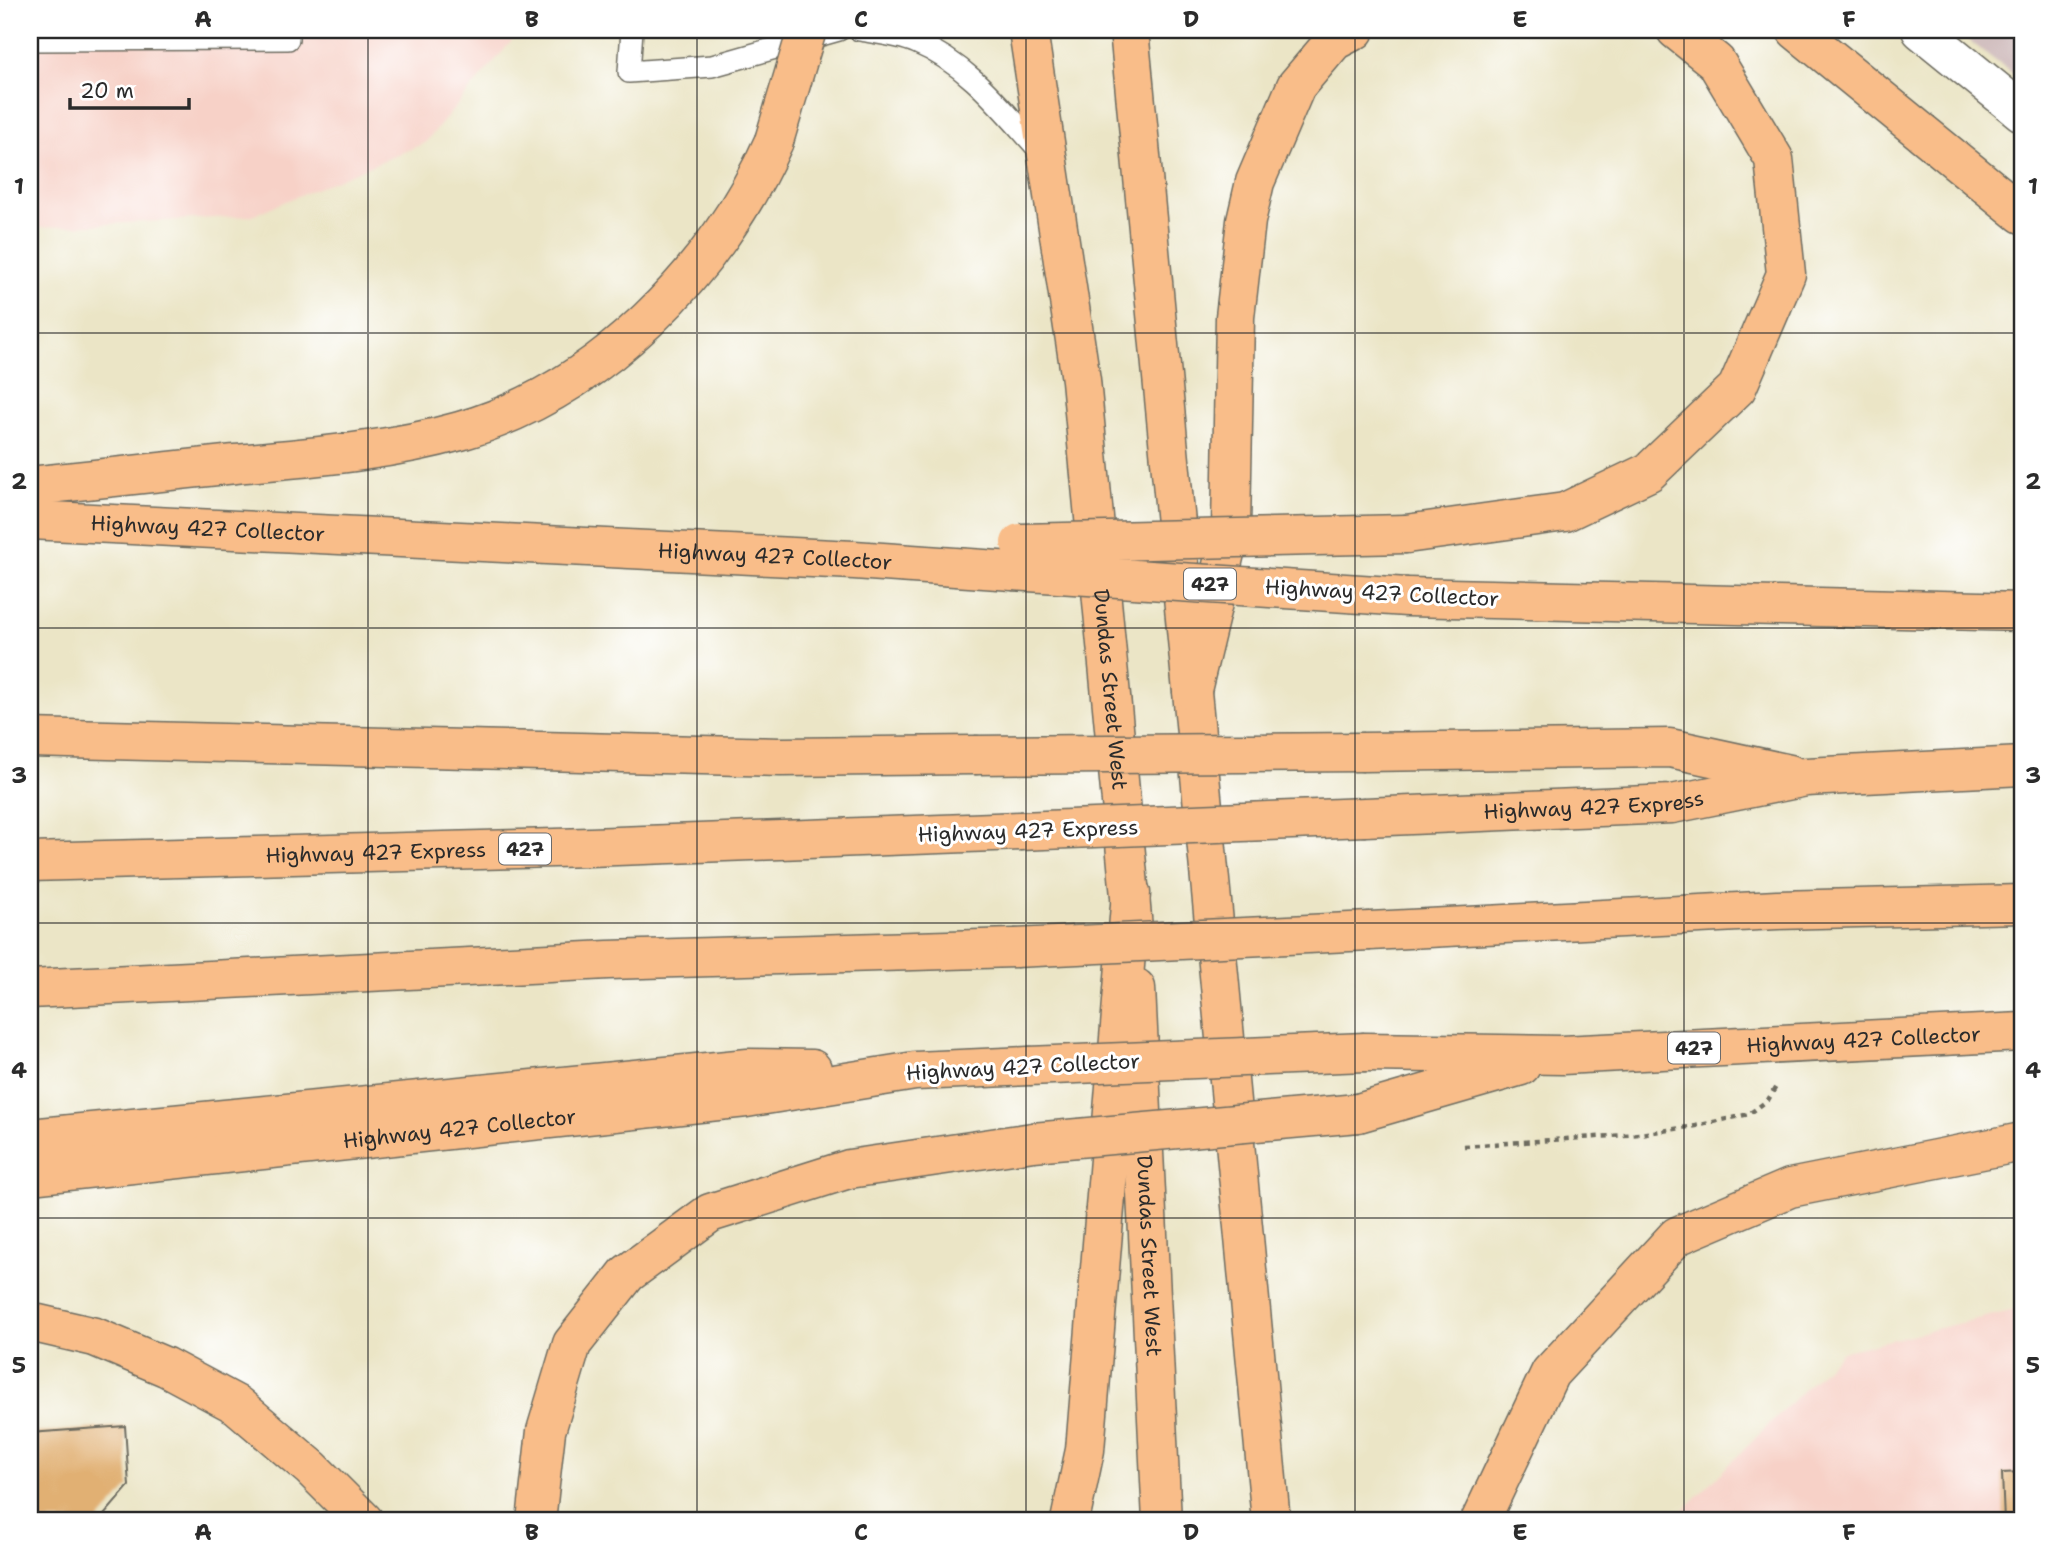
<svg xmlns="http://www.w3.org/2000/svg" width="2052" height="1551" font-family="'Shantell Sans',sans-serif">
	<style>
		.built { fill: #f7d1c7 }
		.industrial { fill: #d2bfc0 }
		.building { fill: #e1b073 }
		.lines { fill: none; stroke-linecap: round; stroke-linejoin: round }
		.service-casing { stroke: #6e6c61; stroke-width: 24 }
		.minor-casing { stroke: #6e6c61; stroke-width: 41 }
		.primary-casing { stroke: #6e6c61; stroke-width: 41 }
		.motorway-casing { stroke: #6e6c61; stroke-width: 41 }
		.path { stroke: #6e6c61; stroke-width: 4.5; stroke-dasharray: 5 5; stroke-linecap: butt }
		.service { stroke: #fff; stroke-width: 21 }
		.minor { stroke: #fff; stroke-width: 38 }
		.primary { stroke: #f9bd89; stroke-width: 38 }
		.motorway { stroke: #f9bd89; stroke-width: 38 }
		.motorway-bridge-casing { stroke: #6e6c61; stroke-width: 41; stroke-linecap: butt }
		.motorway-bridge { stroke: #f9bd89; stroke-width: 38 }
		.grid { fill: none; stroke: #2b2b2b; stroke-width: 2; stroke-opacity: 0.55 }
		.labels { text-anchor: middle; stroke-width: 6; stroke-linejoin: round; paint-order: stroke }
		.shield { fill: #fff; stroke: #6b6b6b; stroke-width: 2 }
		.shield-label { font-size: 19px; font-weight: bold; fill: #2b2b2b }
		.street-label { font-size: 21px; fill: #2b2b2b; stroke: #fff }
		.neatline { fill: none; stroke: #2b2b2b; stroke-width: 2.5 }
		.grid-label { font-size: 23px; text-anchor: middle; font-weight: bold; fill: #2b2b2b }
	</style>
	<rect width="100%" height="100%" fill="#fff"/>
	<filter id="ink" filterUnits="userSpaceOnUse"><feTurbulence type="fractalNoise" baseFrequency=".0143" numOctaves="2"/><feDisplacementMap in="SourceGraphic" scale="14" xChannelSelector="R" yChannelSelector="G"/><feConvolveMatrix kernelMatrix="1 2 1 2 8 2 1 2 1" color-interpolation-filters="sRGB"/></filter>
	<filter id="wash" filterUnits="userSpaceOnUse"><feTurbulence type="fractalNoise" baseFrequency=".00686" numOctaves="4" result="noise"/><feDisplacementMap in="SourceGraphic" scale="28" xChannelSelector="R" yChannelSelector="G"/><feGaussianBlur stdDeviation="1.57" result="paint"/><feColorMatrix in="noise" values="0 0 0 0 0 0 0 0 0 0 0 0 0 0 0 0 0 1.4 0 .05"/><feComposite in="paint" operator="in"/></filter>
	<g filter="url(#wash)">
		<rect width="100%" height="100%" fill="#ebe5c6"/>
		<path class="built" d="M30 30H521L425 143 250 216 37 228 30 243Z
			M2022 1308V1521H1673L1841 1352Z"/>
		<path class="industrial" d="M1956 30H2022V81L1962 35Z"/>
		<g id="blocks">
			<path class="building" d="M125 1426 129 1486 99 1521H30V1433Z
				M2022 1472V1521H2004L2002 1473Z"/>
		</g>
	</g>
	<g filter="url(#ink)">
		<use href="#blocks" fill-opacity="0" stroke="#6e6c61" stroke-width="2"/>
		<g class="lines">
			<g class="service-casing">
				<path id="service" d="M632 30 629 72 712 66 839 30
					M859 30C878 33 900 35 917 43 970 65 1005 113 1043 154
					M30 40 288 39V30"/>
			</g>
			<g class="minor-casing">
				<path id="minor" d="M1921 30 2022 112"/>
			</g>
			<g class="primary-casing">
				<g id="primary">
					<path id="s1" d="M1028 30 1081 380 1133 928"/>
					<path d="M1129 30 1271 1521"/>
					<path id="s2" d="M1136 988 1162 1521"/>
				</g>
			</g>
			<g class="motorway-casing">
				<g id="motorway">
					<path d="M1796 30 2022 214"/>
					<path d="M30 486C98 479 167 471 235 464 311 457 386 452 460 431 599 391 717 271 774 141"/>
					<path id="s3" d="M30 520 854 560 1013 571"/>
					<path d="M1406 534 1565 512 1649 472 1737 388 1786 274 1774 159 1716 62 1676 30"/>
					<path d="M1407 597 2022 612"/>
					<path d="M1192 690 1231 528 1235 317 1246 221 1255 182 1296 86 1334 41 1355 30"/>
					<path d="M30 738 781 757 975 755"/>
					<path d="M1363 752 1670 748 1790 774"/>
					<path id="s4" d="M1365 817 1672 804 1806 777 2022 766"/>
					<path id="s5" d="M30 862 590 847 1020 831"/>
					<path d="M1370 931 1777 910 2022 904"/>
					<path d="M30 989 608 960 1015 948"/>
					<path id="s6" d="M1365 1052 1562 1055 2022 1032"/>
					<path d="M1358 1113 1521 1066"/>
					<path d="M30 1138 748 1068 812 1069"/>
					<path id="s7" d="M30 1175 746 1098 915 1071 1029 1066"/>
					<path d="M30 1322 95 1337 166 1367 237 1405 311 1468 364 1521"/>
					<path d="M536 1521 546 1431 572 1344 627 1274 710 1213 849 1169 1033 1142"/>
					<path d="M1070 1521 1085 1450 1131 893"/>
					<path d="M1480 1521 1550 1373 1677 1236 1790 1188 2022 1142"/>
				</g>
			</g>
			<path class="path" d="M1464 1146 1640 1134 1696 1126 1749 1114 1768 1100 1777 1085"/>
			<use href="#service" class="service"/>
			<use href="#minor" class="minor"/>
			<use href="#primary" class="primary"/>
			<use href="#motorway" class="motorway"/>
			<g class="motorway-bridge-casing">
				<path id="motorway-bridge" d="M774 141 807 30
					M1020 543 1406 534
					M1013 571 1407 597
					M975 755 1363 752
					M1020 831 1365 817
					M1015 948 1370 931
					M1029 1066 1365 1052
					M1033 1142 1358 1113"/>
			</g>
			<use href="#motorway-bridge" class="motorway-bridge"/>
		</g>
	</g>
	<path class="grid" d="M368 30V1521M697 30V1521M1026 30V1521M1355 30V1521M1684 30V1521M30 333H2022M30 628H2022M30 923H2022M30 1218H2022"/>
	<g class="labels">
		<g class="shield">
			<rect x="1184" y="568.5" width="52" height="31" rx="5"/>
			<rect x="499" y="833.5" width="52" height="31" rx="5"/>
			<rect x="1668" y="1032.5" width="52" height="31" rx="5"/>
		</g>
		<g class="shield-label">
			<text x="1210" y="591">427</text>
			<text x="525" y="856">427</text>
			<text x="1694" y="1055">427</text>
		</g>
		<g class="street-label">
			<text dy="7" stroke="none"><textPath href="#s3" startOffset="178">Highway 427 Collector</textPath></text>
			<text dy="7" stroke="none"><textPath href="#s3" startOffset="746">Highway 427 Collector</textPath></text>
			<text transform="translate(1382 593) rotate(3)" y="7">Highway 427 Collector</text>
			<text dy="7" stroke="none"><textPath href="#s1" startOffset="665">Dundas Street West</textPath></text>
			<text dy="7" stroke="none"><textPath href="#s4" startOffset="229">Highway 427 Express</textPath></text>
			<text transform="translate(1028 831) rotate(-2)" y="7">Highway 427 Express</text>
			<text dy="7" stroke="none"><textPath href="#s5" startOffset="346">Highway 427 Express</textPath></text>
			<text dy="7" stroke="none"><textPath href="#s6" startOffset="499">Highway 427 Collector</textPath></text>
			<text transform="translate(1023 1067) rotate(-3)" y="7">Highway 427 Collector</text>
			<text dy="7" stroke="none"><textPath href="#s7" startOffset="432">Highway 427 Collector</textPath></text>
			<text dy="7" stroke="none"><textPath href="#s2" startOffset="268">Dundas Street West</textPath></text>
		</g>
	</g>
	<rect width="2052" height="1551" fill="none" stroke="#fff" stroke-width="77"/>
	<path d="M70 98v10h119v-10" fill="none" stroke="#2b2b2b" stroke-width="3.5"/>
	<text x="80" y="98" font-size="21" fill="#2b2b2b" stroke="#ffffff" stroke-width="5" paint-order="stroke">20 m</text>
	<rect x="38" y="38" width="1976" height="1474" class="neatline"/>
	<g class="grid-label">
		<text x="203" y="27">A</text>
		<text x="532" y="27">B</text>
		<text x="861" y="27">C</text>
		<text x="1191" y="27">D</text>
		<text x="1520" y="27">E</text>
		<text x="1849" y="27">F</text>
		<text x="19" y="194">1</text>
		<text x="2033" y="194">1</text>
		<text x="19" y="489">2</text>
		<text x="2033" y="489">2</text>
		<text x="19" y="783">3</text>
		<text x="2033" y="783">3</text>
		<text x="19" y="1078">4</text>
		<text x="2033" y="1078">4</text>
		<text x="19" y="1373">5</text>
		<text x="2033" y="1373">5</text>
		<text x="203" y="1540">A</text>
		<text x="532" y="1540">B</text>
		<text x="861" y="1540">C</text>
		<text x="1191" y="1540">D</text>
		<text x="1520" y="1540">E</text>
		<text x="1849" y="1540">F</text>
	</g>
</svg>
